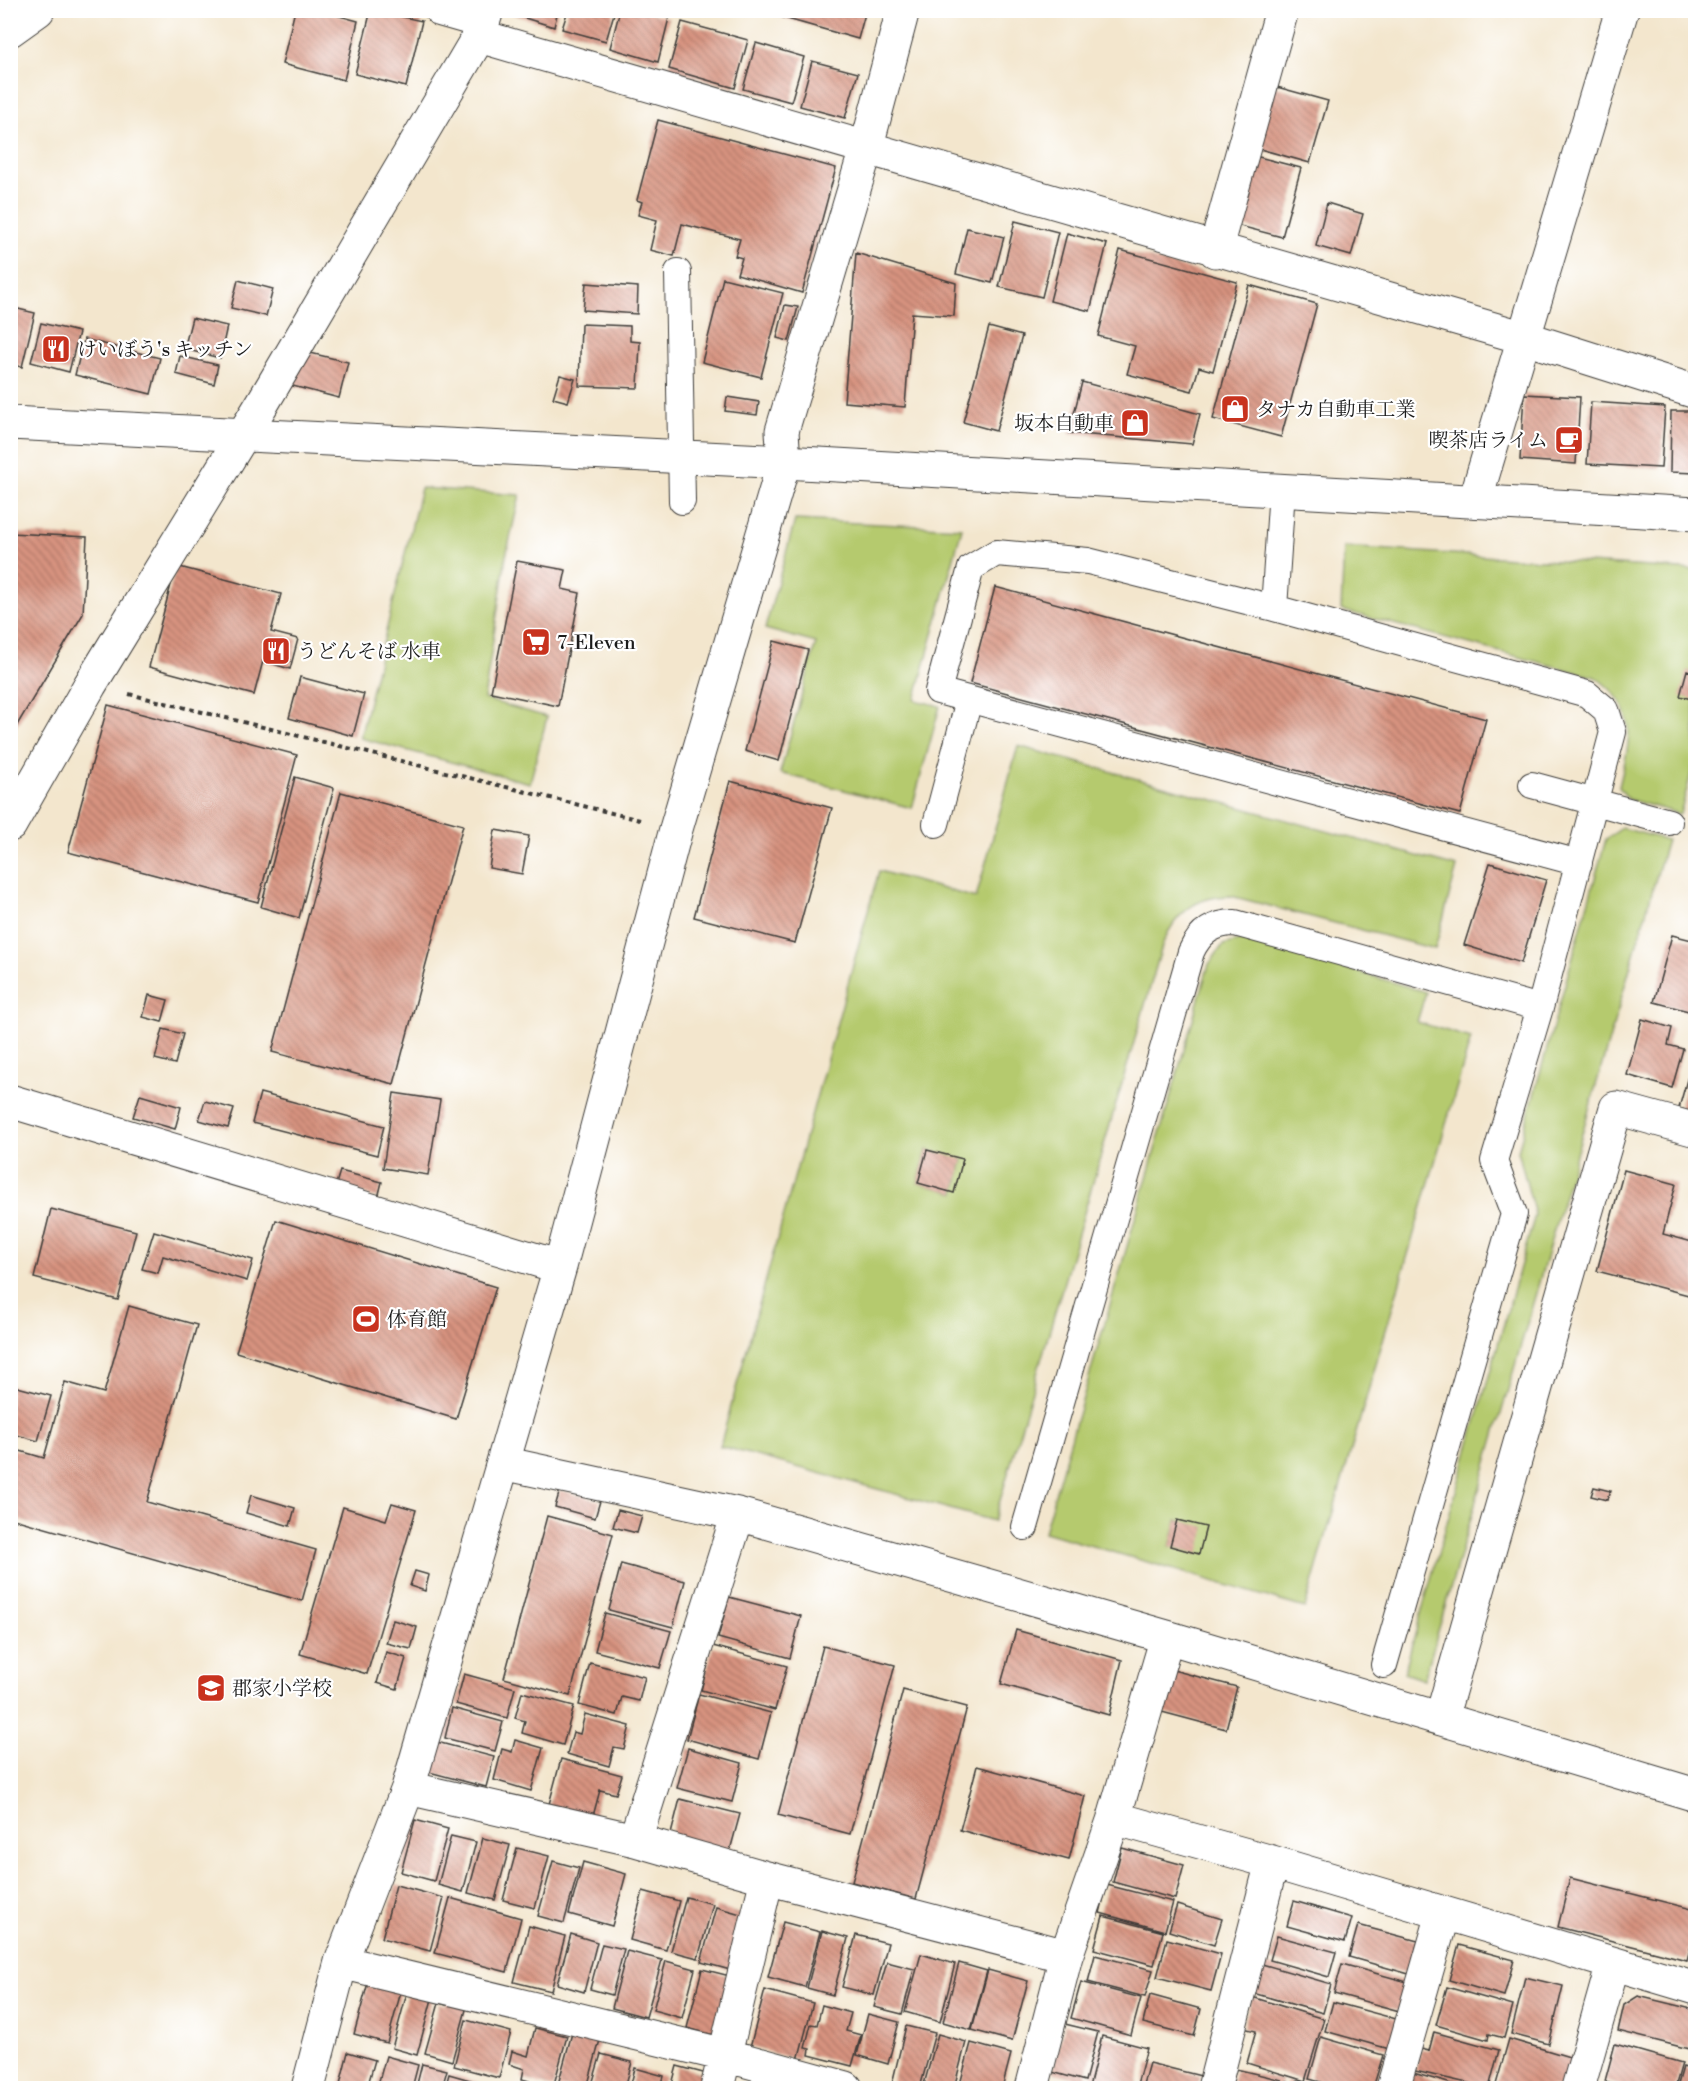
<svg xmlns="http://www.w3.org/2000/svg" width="1706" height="2099" font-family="'Libre Bodoni','Noto Serif JP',serif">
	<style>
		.green { fill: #b5ca6e; stroke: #687345; stroke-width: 1.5; fill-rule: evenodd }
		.building { fill: url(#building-back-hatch) }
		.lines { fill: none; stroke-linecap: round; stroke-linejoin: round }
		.service-casing { stroke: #3c3a37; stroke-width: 28 }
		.minor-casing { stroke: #3c3a37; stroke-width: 35 }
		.tertiary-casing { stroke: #3c3a37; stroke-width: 35 }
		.path { stroke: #3c3a37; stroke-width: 4; stroke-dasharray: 4.5 4.5; stroke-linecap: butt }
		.service { stroke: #fff; stroke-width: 26 }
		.minor { stroke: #fff; stroke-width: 33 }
		.tertiary { stroke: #fff; stroke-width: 33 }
		.labels { text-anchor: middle; stroke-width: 4.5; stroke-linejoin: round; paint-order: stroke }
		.poi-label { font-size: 20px; fill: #1c1c1c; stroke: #fff; text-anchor: start }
	</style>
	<defs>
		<pattern id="building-back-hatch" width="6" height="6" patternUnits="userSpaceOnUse" patternTransform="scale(1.5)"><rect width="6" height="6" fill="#d7937f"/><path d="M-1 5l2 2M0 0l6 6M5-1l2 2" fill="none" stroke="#ae7767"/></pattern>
	</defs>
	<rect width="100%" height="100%" fill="#fff"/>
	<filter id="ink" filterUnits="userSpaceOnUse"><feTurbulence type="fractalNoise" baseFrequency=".0167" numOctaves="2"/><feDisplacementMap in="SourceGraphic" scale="12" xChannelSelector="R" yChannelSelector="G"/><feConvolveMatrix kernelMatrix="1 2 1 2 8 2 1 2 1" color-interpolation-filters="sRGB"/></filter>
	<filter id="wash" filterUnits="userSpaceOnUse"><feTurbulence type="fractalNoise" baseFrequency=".008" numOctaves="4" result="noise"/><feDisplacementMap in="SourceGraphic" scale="24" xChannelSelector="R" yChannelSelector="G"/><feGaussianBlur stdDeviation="1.35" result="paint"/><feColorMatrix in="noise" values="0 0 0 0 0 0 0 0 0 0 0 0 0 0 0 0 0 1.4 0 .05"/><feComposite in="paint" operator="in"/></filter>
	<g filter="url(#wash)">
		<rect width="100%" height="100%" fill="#f3e6cd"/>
		<path class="green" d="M421 488 520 495 506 556 484 699 547 717 530 783 360 738Z
			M795 520 962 528 915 700 940 706 912 808 780 773 816 643 765 629Z
			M1344 547 1695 570V760L1680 814 1628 799 1619 787C1630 740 1641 708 1595 677L1341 610Z
			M1018 746 1457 867 1435 949 1231 896C1197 896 1176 912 1163 943L994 1521 720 1446 879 871 976 898ZM927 1150 963 1160 955 1193 918 1183Z
			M1622 828 1667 840 1424 1680 1404 1673 1535 1215 1518 1151 1606 839Z
			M1245 939 1426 992 1417 1022 1471 1038 1305 1608 1044 1532 1209 964 1223 945ZM1177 1520 1205 1528 1198 1554 1170 1546Z"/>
		<g id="blocks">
			<path class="building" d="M295 10H318L358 21 344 80 282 64Z
				M371 10 422 21 406 87 355 74Z
				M499 10H558L554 27Z
				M568 10H615L606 41 562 29Z
				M620 10H640L669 18 658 62 610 48Z
				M756 10H866L858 39Z
				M682 22 748 40 735 88 669 69Z
				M756 43 804 57 791 102 743 89Z
				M812 61 858 73 845 118 800 106Z
				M1266 84 1328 101 1310 163 1249 146Z
				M658 120 836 168 802 293 737 274 742 258 735 256 740 239 682 224 674 256 650 250 657 220 638 215 642 202 637 200Z
				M1251 155 1301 168 1282 237 1232 224Z
				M1327 203 1363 214 1351 256 1316 246Z
				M1015 221 1058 232 1042 297 999 287Z
				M967 228 1004 237 992 283 956 274Z
				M1067 233 1107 244 1090 311 1050 301Z
				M1120 250 1237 282 1213 371 1199 367 1192 391 1127 374 1135 346 1098 336Z
				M856 253 956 283 954 316 912 313 905 407 844 402Z
				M723 278 783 293 761 377 702 362Z
				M238 280 273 289 266 316 231 308Z
				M586 283 638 287 637 314 583 310Z
				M1249 285 1317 304 1281 437 1213 419Z
				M785 305 798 307 789 341 777 338Z
				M10 307 35 313 22 367 10 364Z
				M192 318 227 326 220 358 184 349Z
				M41 323 79 332 69 372 31 362Z
				M581 324 630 326V341L640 342 638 388 579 386Z
				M989 327 1022 336 996 431 963 422Z
				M84 339 160 358 151 394 75 375Z
				M298 350 348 362 339 398 289 385Z
				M180 356 218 365 214 384 176 374Z
				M560 375 575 379 568 402 553 398Z
				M1082 382 1200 414 1192 444 1069 433Z
				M1524 394 1580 397 1576 464 1520 460Z
				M727 397 759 402 757 415 725 411Z
				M1591 402 1665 407 1661 468 1587 464Z
				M1671 411H1696V473L1670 472Z
				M10 533 87 537 83 614 10 737Z
				M517 561 566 570 562 589 580 593 558 706 491 692Z
				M176 566 281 594 271 632 298 639 290 669 263 661 254 695 149 667Z
				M995 587 1486 719 1460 814 970 683Z
				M774 641 808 650 779 761 745 751Z
				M1687 670 1696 673 1695 700 1680 696Z
				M300 677 364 694 353 736 289 718Z
				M108 705 297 755 258 902 68 852Z
				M295 777 334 788 299 918 261 907Z
				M730 781 832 808 795 943 694 917Z
				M341 792 463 825 394 1084 272 1052Z
				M495 830 529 836 522 874 489 868Z
				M1490 863 1546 880 1521 963 1464 945Z
				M1672 935 1696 941V1013L1654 1002Z
				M149 995 168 1000 162 1022 143 1017Z
				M1642 1019 1672 1028 1668 1045 1683 1049 1672 1088 1627 1075Z
				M163 1029 183 1034 175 1064 155 1059Z
				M1695 1051H1696V1113L1679 1108Z
				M260 1093 384 1126 377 1155 252 1123Z
				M394 1093 440 1100 428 1175 383 1168Z
				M140 1095 181 1107 175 1129 133 1117Z
				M205 1101 234 1109 228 1128 199 1120Z
				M927 1150 963 1159 954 1193 918 1183Z
				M1624 1170 1676 1184 1663 1234 1696 1243V1297L1597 1271Z
				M340 1171 382 1182 378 1198 335 1187Z
				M51 1209 136 1231 118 1300 34 1278Z
				M276 1220 496 1287 456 1419 236 1352Z
				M154 1231 253 1260 247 1281 163 1256 158 1273 142 1269Z
				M129 1306 197 1325 147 1502 316 1550 302 1601 10 1518V1448L44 1458 65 1382 104 1393Z
				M10 1385 51 1396 38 1441 10 1433Z
				M1594 1487 1610 1491 1607 1500 1591 1496Z
				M560 1490 600 1501 595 1518 555 1507Z
				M251 1495 295 1508 290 1526 246 1513Z
				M392 1503 416 1510 367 1674 300 1654 343 1507 386 1520Z
				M618 1510 642 1516 637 1533 613 1527Z
				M547 1516 613 1534 570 1696 504 1678Z
				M1177 1520 1206 1527 1199 1554 1170 1546Z
				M621 1564 685 1581 673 1627 609 1610Z
				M415 1571 429 1575 425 1591 410 1586Z
				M729 1597 801 1616 790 1658 718 1638Z
				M605 1613 671 1631 660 1668 595 1651Z
				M393 1620 417 1627 411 1649 386 1643Z
				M1016 1630 1122 1660 1109 1715 1001 1684Z
				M713 1646 787 1666 775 1710 701 1690Z
				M823 1646 895 1665 850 1834 778 1815Z
				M386 1652 406 1658 397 1689 377 1683Z
				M590 1663 645 1677 639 1701 622 1697 617 1715 579 1705Z
				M1169 1669 1237 1687 1226 1729 1158 1711Z
				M464 1674 515 1688 507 1718 456 1704Z
				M903 1690 967 1707 916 1899 852 1882Z
				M522 1692 574 1706 563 1745 522 1733 525 1721 515 1718Z
				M699 1694 771 1713 759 1759 687 1739Z
				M452 1708 503 1722 495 1751 445 1738Z
				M585 1714 630 1726 624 1749 614 1747 609 1766 567 1754 573 1732 580 1734Z
				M515 1740 543 1748 531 1791 494 1780 502 1749 512 1752Z
				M437 1742 494 1757 486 1787 429 1772Z
				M688 1748 742 1763 732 1802 677 1788Z
				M561 1759 622 1775 616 1794 600 1790 592 1820 548 1808Z
				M977 1766 1085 1796 1069 1860 960 1830Z
				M680 1799 740 1814 729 1854 670 1838Z
				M415 1820 448 1829 434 1881 401 1872Z
				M451 1836 476 1842 463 1892 438 1885Z
				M483 1838 510 1845 495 1900 468 1893Z
				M517 1848 549 1856 535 1908 503 1900Z
				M1122 1848 1184 1865 1175 1899 1113 1882Z
				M553 1861 579 1868 564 1923 538 1916Z
				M583 1862 626 1874 612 1926 569 1914Z
				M1570 1878 1696 1910V1928L1687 1960 1558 1927Z
				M396 1885 444 1898 430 1951 382 1938Z
				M1107 1885 1173 1902 1165 1931 1100 1913Z
				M643 1891 679 1901 666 1950 630 1940Z
				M686 1897 713 1904 698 1958 671 1951Z
				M450 1898 521 1918 507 1972 435 1953Z
				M1294 1901 1352 1918 1345 1942 1287 1926Z
				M1177 1905 1222 1919 1214 1945 1169 1931Z
				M716 1907 748 1916 734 1971 701 1962Z
				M1103 1916 1163 1932 1154 1965 1094 1949Z
				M783 1922 820 1932 805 1987 768 1977Z
				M1358 1925 1418 1941 1409 1974 1349 1957Z
				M529 1926 565 1936 551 1991 514 1982Z
				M822 1931 848 1938 833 1995 807 1988Z
				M571 1934 597 1942 584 1992 557 1984Z
				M856 1935 888 1943 874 1995 842 1987Z
				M1277 1936 1336 1952 1329 1977 1270 1960Z
				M1167 1939 1221 1954 1211 1991 1157 1977Z
				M602 1944 624 1949 612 1995 590 1989Z
				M1459 1945 1514 1960 1504 1996 1449 1980Z
				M627 1951 662 1960 646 2017 612 2008Z
				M921 1954 955 1964 940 2022 905 2012Z
				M1095 1955 1153 1970 1145 1997 1088 1982Z
				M666 1961 695 1969 682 2018 653 2010Z
				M887 1962 914 1969 902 2014 874 2007Z
				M959 1963 987 1971 971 2030 943 2022Z
				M1262 1964 1331 1984 1323 2013 1253 1993Z
				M1342 1964 1411 1983 1403 2012 1334 1993Z
				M702 1969 734 1977 718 2036 687 2028Z
				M988 1970 1028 1981 1012 2041 972 2030Z
				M1525 1977 1563 1986 1549 2044 1511 2034Z
				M369 1979 402 1988 387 2043 354 2034Z
				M1081 1982 1141 1998 1131 2035 1071 2018Z
				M1447 1987 1513 2006 1504 2038 1489 2034 1488 2040 1436 2025Z
				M765 1990 813 2003 798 2060 750 2047Z
				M407 1993 432 1999 417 2055 392 2048Z
				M1150 1995 1201 2009 1194 2036 1143 2023Z
				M1638 1996 1696 2010V2024L1689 2049 1618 2031 1624 2005Z
				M1252 1997 1324 2019 1305 2081 1247 2063 1256 2031 1243 2028Z
				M446 2000 467 2006 452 2061 425 2053 439 2003 446 2005Z
				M1333 2002 1400 2020 1393 2050 1325 2031Z
				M822 2005 851 2013 846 2031 861 2035 852 2066 809 2055 810 2049 805 2048 811 2024 817 2025Z
				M868 2014 899 2022 888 2064 857 2055Z
				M466 2020 511 2032 499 2078 454 2066Z
				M1065 2024 1098 2032 1085 2081 1052 2072Z
				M906 2026 935 2033 920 2088H891Z
				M535 2028 567 2036 553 2088 522 2079 524 2069 509 2064 512 2051 528 2056Z
				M1434 2032 1499 2050 1489 2088 1415 2071 1421 2049 1429 2051Z
				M572 2033 600 2040 587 2088H557Z
				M938 2034 966 2042 954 2088H923Z
				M1102 2036 1147 2048 1136 2088 1089 2087Z
				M1321 2037 1383 2055 1373 2088H1343L1309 2079Z
				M1509 2039 1573 2058 1564 2088H1495Z
				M971 2043 1011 2054 1002 2088H959Z
				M1615 2044 1682 2063 1675 2088H1628L1605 2081Z
				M348 2052 375 2060 367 2088H339Z
				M601 2054 632 2062 625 2088H591Z
				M386 2056 418 2065 412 2088H377Z
				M1149 2063 1201 2076 1197 2088H1142Z
				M422 2064 447 2070 442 2088H416Z
				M677 2066 707 2074 703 2088H671Z
				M1683 2067 1696 2071V2088H1677Z
				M635 2068 664 2076 661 2088H630Z
				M1236 2069 1282 2080 1279 2088H1231Z
				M1413 2073 1466 2088H1409Z
				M449 2074 484 2084 483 2088H445Z
				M1287 2081 1313 2088H1285Z"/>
		</g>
	</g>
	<g filter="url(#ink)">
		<use href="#blocks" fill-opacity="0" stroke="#3c3a37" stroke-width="1.5"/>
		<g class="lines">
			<g class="service-casing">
				<path id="service" d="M678 272 682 501
					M1282 490 1274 608 1088 561 996 553 971 568 938 691 1579 863
					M1274 608 1587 694 1606 710 1613 732 1540 1008 1494 1161 1514 1214 1384 1665
					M1532 785 1669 822
					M936 824 969 700
					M1025 1527 1191 952C1200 932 1214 923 1235 923L1540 1008"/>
			</g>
			<g class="minor-casing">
				<path id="minor" d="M441 10 483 22
					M10 30 38 10
					M479 36 1525 338 1696 392
					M1215 251 1282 10
					M1475 501 1622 10
					M10 825 90 685 262 404 479 36 487 10
					M10 1101 560 1267
					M503 1463 738 1514 1167 1637 1696 1795
					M1441 1719 1616 1108 1696 1130
					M408 1788 635 1840 767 1878 1066 1956
					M1114 1818 1272 1862 1696 1988
					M635 1840 738 1514
					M341 1962 725 2055 846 2088
					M308 2088 341 1962 408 1788 560 1267 676 829 784 462 782 431 866 149 903 10
					M717 2088 767 1878
					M1032 2088 1066 1956 1114 1818 1167 1637
					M1214 2088 1272 1862
					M1393 2088 1443 1914
					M1578 2088 1613 1964"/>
			</g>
			<g class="tertiary-casing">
				<path id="tertiary" d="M10 423 784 462 1696 514"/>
			</g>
			<path class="path" d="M129 694 640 820"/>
			<use href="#service" class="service"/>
			<use href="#minor" class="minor"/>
			<use href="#tertiary" class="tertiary"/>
		</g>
	</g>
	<defs>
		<g id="restaurant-square" transform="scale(1.5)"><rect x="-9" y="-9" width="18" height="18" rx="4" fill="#c8321e" stroke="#fff"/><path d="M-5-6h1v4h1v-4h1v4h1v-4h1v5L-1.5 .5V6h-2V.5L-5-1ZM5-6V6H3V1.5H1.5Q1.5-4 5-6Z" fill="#fff"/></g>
		<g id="shop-square" transform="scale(1.5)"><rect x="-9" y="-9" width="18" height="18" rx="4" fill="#c8321e" stroke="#fff"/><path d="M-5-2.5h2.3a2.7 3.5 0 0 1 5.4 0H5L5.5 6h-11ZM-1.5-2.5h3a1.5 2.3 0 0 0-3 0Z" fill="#fff"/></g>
		<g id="cafe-square" transform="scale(1.5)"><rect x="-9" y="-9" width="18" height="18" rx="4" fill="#c8321e" stroke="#fff"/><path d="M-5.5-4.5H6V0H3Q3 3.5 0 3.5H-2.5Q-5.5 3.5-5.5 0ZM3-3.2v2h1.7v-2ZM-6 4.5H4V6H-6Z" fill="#fff"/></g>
		<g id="supermarket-square" transform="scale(1.5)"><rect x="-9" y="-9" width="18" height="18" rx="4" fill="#c8321e" stroke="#fff"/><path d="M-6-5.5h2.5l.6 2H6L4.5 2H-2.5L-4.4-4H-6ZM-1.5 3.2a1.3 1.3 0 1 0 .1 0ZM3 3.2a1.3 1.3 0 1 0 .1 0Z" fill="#fff"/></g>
		<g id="stadium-square" transform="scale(1.5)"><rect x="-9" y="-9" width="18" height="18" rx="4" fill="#c8321e" stroke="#fff"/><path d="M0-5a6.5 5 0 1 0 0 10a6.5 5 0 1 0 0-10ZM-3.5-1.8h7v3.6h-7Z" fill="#fff"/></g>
		<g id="school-square" transform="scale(1.5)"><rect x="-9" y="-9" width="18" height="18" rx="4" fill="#c8321e" stroke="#fff"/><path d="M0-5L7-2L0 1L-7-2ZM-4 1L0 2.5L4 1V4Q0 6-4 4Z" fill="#fff"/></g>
	</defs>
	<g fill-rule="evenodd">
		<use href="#restaurant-square" x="56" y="349"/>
		<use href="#shop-square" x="1235" y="409"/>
		<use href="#shop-square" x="1135" y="423"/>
		<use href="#cafe-square" x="1569" y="440"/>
		<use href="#supermarket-square" x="536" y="642"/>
		<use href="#restaurant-square" x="276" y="651"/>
		<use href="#stadium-square" x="366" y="1319"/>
		<use href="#school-square" x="211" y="1688"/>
	</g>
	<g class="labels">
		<g class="poi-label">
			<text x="77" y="356">けいぼう's キッチン</text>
			<text x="1256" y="416">タナカ自動車工業</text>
			<text x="1114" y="430" text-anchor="end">坂本自動車</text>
			<text x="1548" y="447" text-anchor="end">喫茶店ライム</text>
			<text x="557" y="649">7-Eleven</text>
			<text x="297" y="658">うどんそば 水車</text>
			<text x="387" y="1326">体育館</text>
			<text x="232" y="1695">郡家小学校</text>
		</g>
	</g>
	<rect width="1706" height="2099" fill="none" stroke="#fff" stroke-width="36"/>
</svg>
